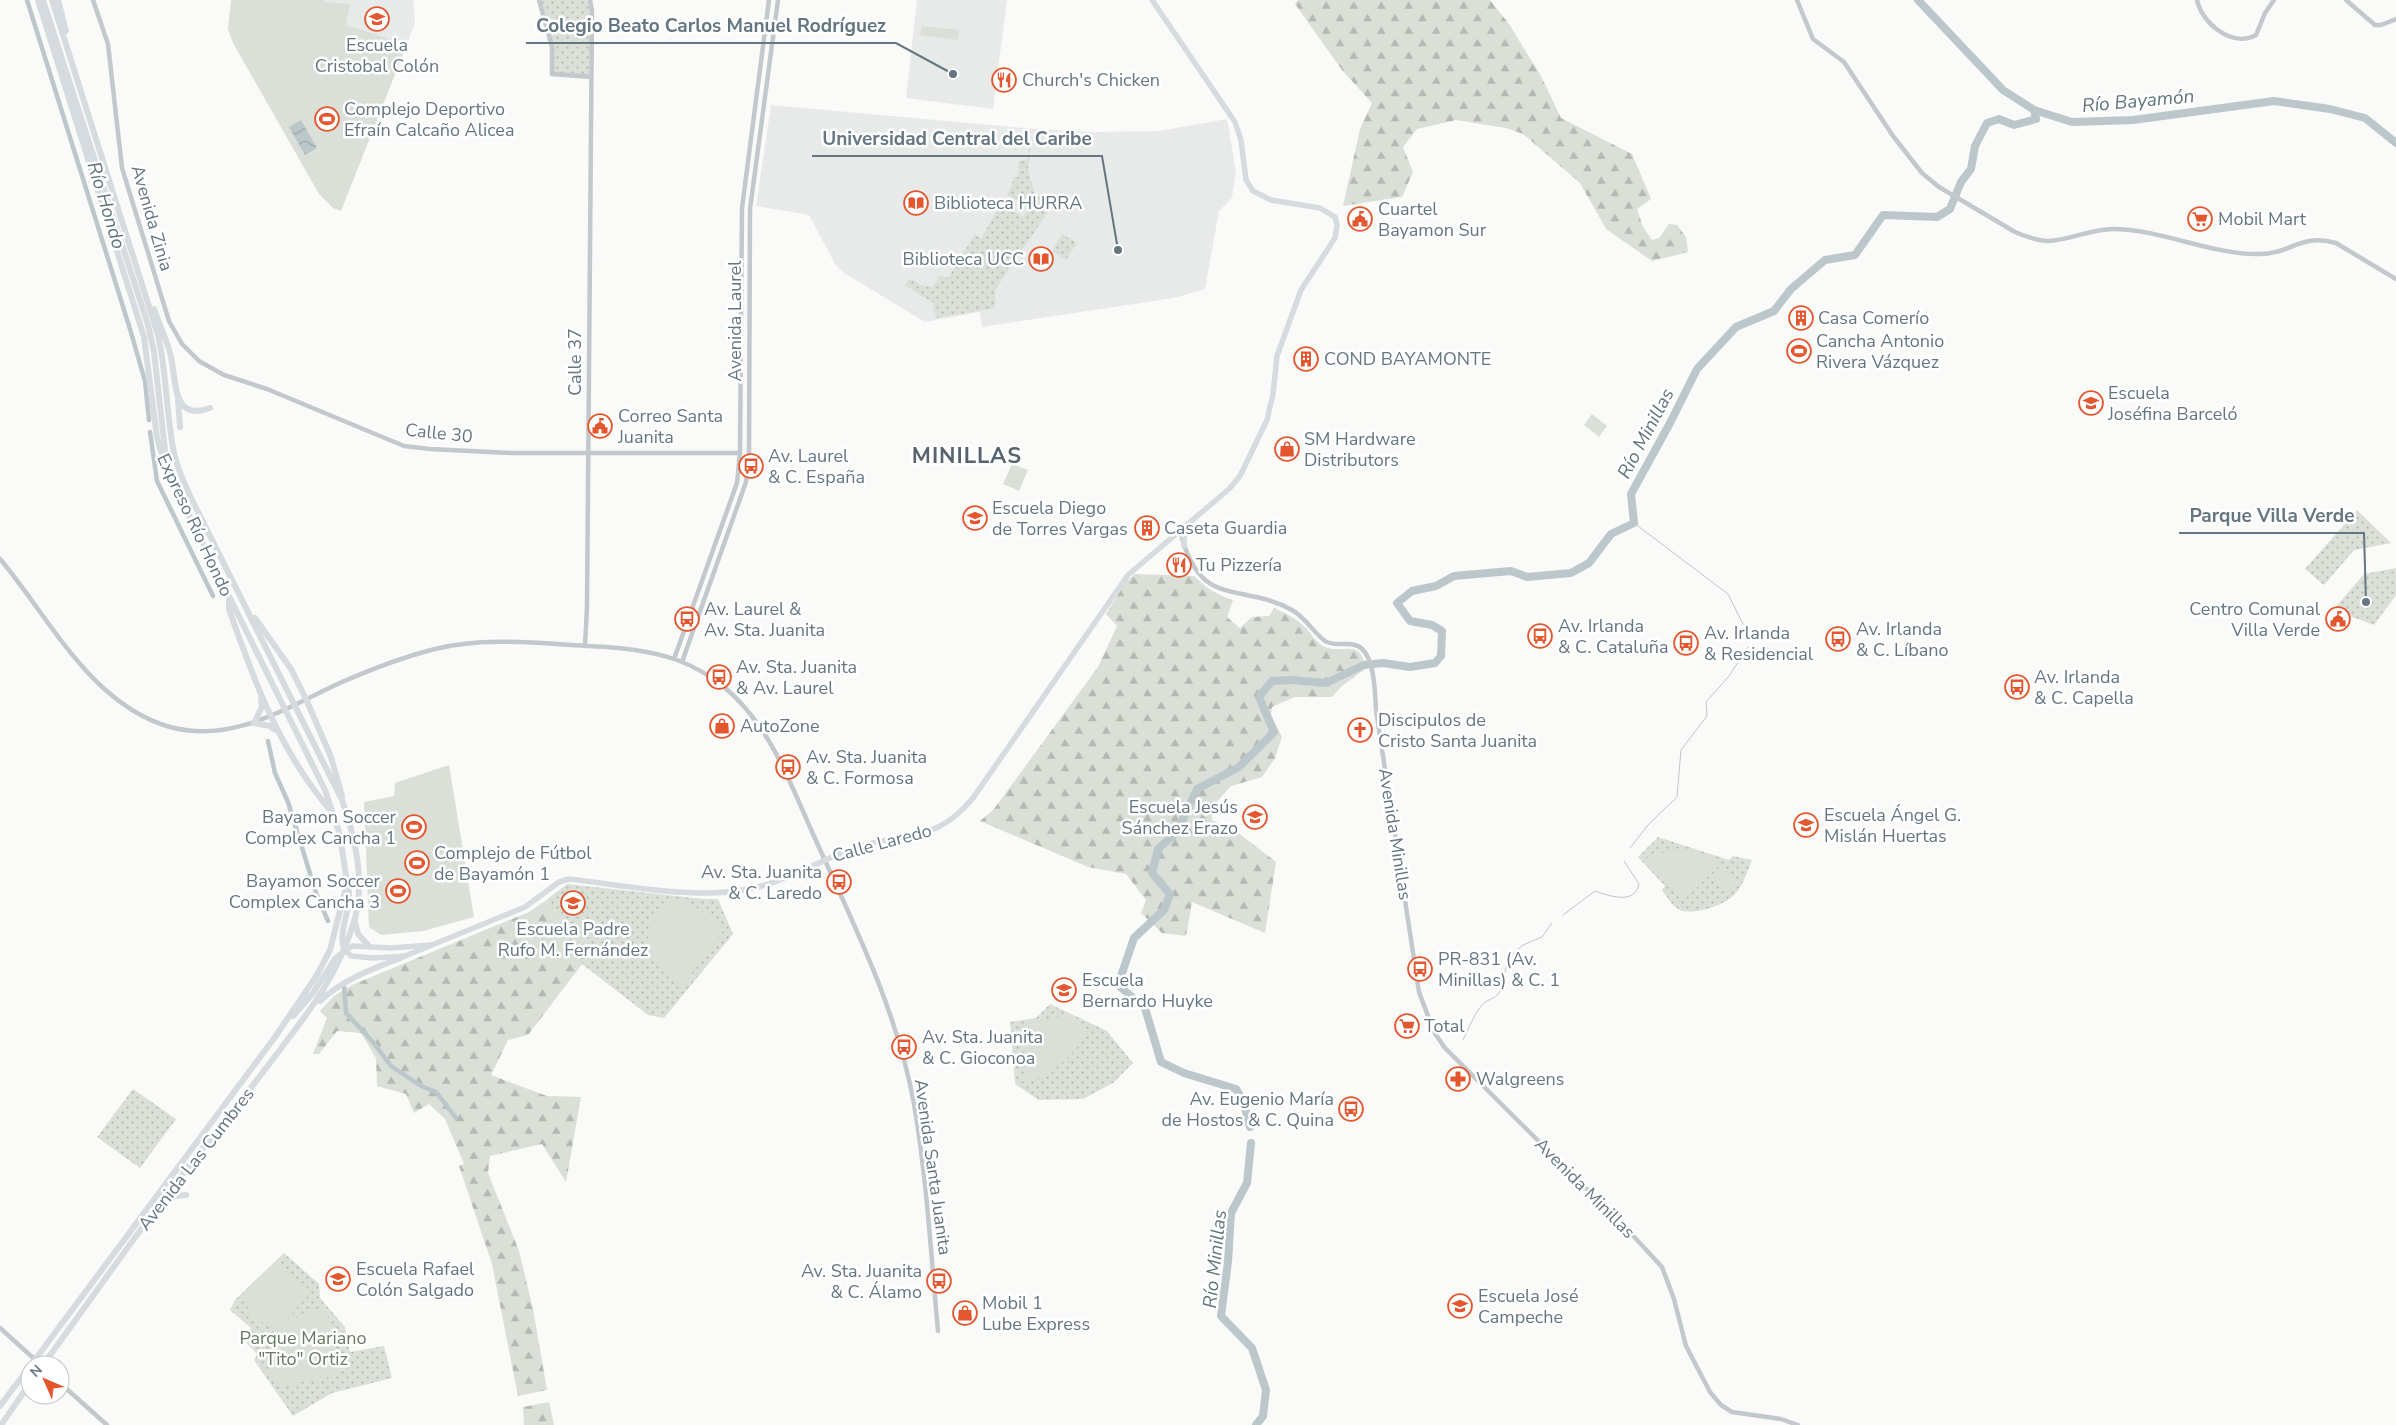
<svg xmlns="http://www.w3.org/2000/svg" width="2396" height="1425" font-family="'Nunito Sans',sans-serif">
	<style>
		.built { fill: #e8e9e9 }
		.forest { fill: url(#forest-firs) }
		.park { fill: url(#park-dots) }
		.pitch { fill: #dadfd7 }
		.water { fill: url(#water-waves) }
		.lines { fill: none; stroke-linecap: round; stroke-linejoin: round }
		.stream { stroke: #bbc7cb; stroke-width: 1 }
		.canal { stroke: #bbc7cb; stroke-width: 4.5 }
		.river { stroke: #bbc7cb; stroke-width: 8 }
		.minor { stroke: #c3c8cc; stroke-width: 4.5 }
		.major { stroke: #d6dbdf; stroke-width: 5.5 }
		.highway { stroke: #d6dbdf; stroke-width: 6 }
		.labels { text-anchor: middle; stroke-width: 5; stroke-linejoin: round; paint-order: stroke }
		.poi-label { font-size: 18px; fill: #657683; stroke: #fff; text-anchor: start }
		.street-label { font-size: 18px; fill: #657683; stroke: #fff }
		.park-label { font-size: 18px; fill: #687a64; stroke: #fff }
		.water-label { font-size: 19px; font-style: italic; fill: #60757c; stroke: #fff }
		.district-label { font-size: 22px; font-weight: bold; letter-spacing: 1px; fill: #57646e; stroke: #fff }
		.leader { fill: none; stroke: #657683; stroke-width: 2 }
		.callout-dot { fill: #657683; stroke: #fff; stroke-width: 2 }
		.callout-label { font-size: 19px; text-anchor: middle; font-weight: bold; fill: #657683; stroke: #fff; stroke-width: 5; stroke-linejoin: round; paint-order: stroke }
	</style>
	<defs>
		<pattern id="forest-firs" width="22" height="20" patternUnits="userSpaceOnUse" patternTransform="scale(1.25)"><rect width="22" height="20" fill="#dadfd7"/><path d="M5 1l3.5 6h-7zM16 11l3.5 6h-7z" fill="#b4b9b4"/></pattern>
		<pattern id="park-dots" width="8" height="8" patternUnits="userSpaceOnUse" patternTransform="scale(1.25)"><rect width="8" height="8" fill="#dadfd7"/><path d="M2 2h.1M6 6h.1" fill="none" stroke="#b4b9b4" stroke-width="1.8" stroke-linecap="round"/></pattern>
		<pattern id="water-waves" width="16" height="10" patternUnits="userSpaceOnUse" patternTransform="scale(1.25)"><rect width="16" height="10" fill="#bbc7cb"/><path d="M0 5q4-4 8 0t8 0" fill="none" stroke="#9ca6aa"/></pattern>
	</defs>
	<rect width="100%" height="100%" fill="#fafaf8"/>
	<path class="built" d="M325 0H413L415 22 407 44 346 25Z
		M917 0H1007L993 109 906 98Z
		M771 105 1035 129 1097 132 1159 131 1227 119 1236 172 1232 198 1219 211 1205 289 1174 298 982 327 980 312 925 322 844 273 835 264 809 215 756 206Z"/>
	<path class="forest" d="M1298 0H1490L1509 24 1541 76 1561 118 1632 154 1651 199 1637 209 1643 227 1652 240 1659 238 1669 224 1677 225 1686 237 1688 252 1652 261 1606 229 1580 183 1523 134 1506 128 1456 120 1417 129 1403 147 1413 172 1402 197 1343 206 1360 129 1372 103 1342 70 1295 4Z
		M1135 574 1194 576C1206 588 1217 595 1233 600L1227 617 1240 628 1252 617 1269 616 1274 608C1286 613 1297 619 1307 629 1311 634 1315 640 1320 644 1340 658 1359 635 1366 668L1342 686 1332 697H1295L1272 707 1271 715 1282 737 1275 758 1262 777 1231 786 1212 807V820L1236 831 1276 862 1265 933 1192 902 1186 936 1162 933 1141 913 1146 900 1126 874 1088 867 980 821 994 809 1098 667 1117 626 1106 614 1125 583Z
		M545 901 595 947 528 1035 508 1040 491 1075 547 1096 581 1097 566 1182 542 1144 490 1156 488 1173 519 1251 533 1309 547 1390 518 1396 492 1264 459 1166 464 1164 445 1119 429 1104 414 1113 406 1094 377 1086 376 1058 361 1033 337 1031 319 1054H313L327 1018 320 1011 334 996 352 985 529 912Z
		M549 1402 554 1425H524L523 1407Z"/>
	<path class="park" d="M539 0H590L591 77 552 74V47Z
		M1029 142 1031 143 1028 169 1034 192 1052 206 995 290V308L937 318 933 308 935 304 905 285 908 280 911 279 920 285 933 287 940 275 948 278 975 234 981 239 1001 204 1023 217 1029 207 1007 195 1012 186 1013 177H1018L1019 161 1028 159Z
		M1062 234 1077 243 1066 260 1052 251Z
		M2357 510 2391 543 2354 550 2324 585 2305 569Z
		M2396 568V595L2374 625 2347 615 2339 609 2337 612 2334 609 2364 574Z
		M1658 837 1729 860 1733 856 1752 860C1747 872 1743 886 1734 895 1725 905 1693 916 1680 910 1672 906 1667 897 1662 890L1665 886 1638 857Z
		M567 884 703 899H718L733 934 664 1018 648 1015 582 964 595 947 545 901Z
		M1050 1004 1107 1031 1133 1063 1113 1083 1083 1099 1039 1100 1015 1084 1010 1022 1036 1018Z
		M133 1089 176 1119 140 1168 97 1137Z
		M284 1253 319 1284 320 1298 345 1327 350 1352 384 1346 392 1378 332 1393 293 1416 254 1360 257 1354 241 1337 251 1328 230 1310 235 1300Z"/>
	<path class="pitch" d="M231 0H325V2L350 4 346 25 407 44 341 211 333 208 319 194 233 43 228 29Z
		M922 26 959 30 958 40 920 35Z
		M1592 414 1607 426 1599 437 1584 425Z
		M1012 464 1028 470 1019 491 1003 484Z
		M449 765 474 917 423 931 381 935 369 927 364 802 394 796 395 783Z
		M1670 850C1688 850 1706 852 1721 864L1685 899 1643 859Z
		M1725 868 1740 883 1730 894 1714 879Z
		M684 899 720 924 723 931 681 988C672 980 663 973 657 963 639 935 649 901 684 899Z
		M1070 1015 1081 1022 1088 1032C1072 1058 1054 1072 1026 1083L1024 1023Z
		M279 1265 309 1289V1295L275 1332 251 1314 243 1297 251 1286Z
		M325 1307 341 1368 335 1376 278 1386C276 1382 271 1377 270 1372 262 1349 284 1325 302 1314 309 1310 318 1309 325 1307Z"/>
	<path class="water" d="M301 120 317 148 305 155 289 127Z"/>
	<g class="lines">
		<path class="stream" d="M1634 523 1728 594 1743 624
			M1630 848 1648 825 1677 797 1681 750 1707 716 1706 702 1729 676 1748 647
			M1563 915 1595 891C1609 896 1635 905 1639 884L1624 861
			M1463 1040C1469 1028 1474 1014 1483 1004 1488 999 1495 999 1499 993L1509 957 1523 945 1542 937 1552 923"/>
		<path class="canal" d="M27 0 130 329 145 381 149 420
			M150 432 157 481 213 596
			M268 741 275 773 288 802 316 893 328 921
			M344 986 346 1013 372 1041 391 1066 421 1086 436 1092 456 1118"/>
		<path class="river" d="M1918 0 2003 90 2034 110 2072 122 2133 120 2274 101 2330 109 2365 118 2396 143
			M1250 1127 1243 1100 1236 1089 1184 1073 1161 1062 1145 1008 1118 985 1134 938 1164 910 1170 894 1152 873 1158 849 1177 832 1197 789 1239 767 1274 732 1259 697 1272 681 1291 680 1326 683 1364 665 1383 663 1410 667 1435 663 1441 656 1442 631 1432 625 1410 621 1397 603 1412 591 1436 586 1454 576 1511 571 1527 577 1571 573 1589 563 1611 534 1634 523 1631 494 1670 423 1697 369 1736 327 1774 311 1791 289 1825 260 1855 255 1883 215 1937 217 1950 209 1961 182 1971 169 1975 146 1987 123 1999 119 2014 125 2036 119 2034 110
			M1251 1143 1247 1183 1231 1213 1228 1262 1221 1316 1252 1348 1266 1390 1263 1416 1256 1425"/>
		<path class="minor" d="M93 0 108 44 122 168 169 321 182 344 199 361 224 375 267 389 404 446 430 449 512 453H740
			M539 0 552 47V74L591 77
			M1797 0 1813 39 1844 62 1893 136 1922 173 1939 187 2015 232C2025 236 2036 241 2048 241 2071 240 2092 228 2116 229 2162 230 2213 255 2259 254 2292 254 2300 233 2336 243L2396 279
			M2197 0C2202 24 2233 48 2256 35L2265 13 2274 0
			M2346 0 2375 25H2381L2396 19
			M1180 531C1200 611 1239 581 1292 610 1306 618 1313 632 1325 641 1334 647 1346 642 1355 645 1375 650 1375 693 1376 710L1419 992 1434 1032 1445 1048 1625 1227 1662 1267 1674 1299 1686 1346 1710 1392 1721 1405 1732 1412 1781 1419 1798 1425
			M0 559C50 618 90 704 170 727 233 744 287 707 342 682 372 669 403 657 435 649 480 638 526 642 572 645 607 647 643 648 677 660 693 666 709 675 723 686 769 724 789 780 813 834 852 921 897 1009 914 1104 927 1179 931 1256 938 1331
			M585 646 587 607 592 11 590 0
			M674 659 737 483 740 453 742 208 769 0
			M682 662 746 482 749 453 750 209 778 0
			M0 1328 41 1365
			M60 1383 107 1425"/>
		<path class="major" d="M1184 546V536L1190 524
			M431 945 391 948 353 946 345 950 351 956 373 958 405 956 525 907 559 882 569 879C624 885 698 901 753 888 792 880 827 855 866 845 914 831 937 841 973 798L1128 575 1229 489 1240 476 1267 420 1273 394 1277 356 1301 290 1335 238 1337 225 1335 217 1320 208 1271 200 1253 191 1246 180 1241 140 1235 122 1152 0"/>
		<path class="highway" d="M43 0 148 325 154 352 166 459
			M58 0 66 31
			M154 309C159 324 166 338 170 353 177 377 170 423 210 408
			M178 400 180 427
			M229 600V609C254 681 280 752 331 811
			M255 618 291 669 306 699 331 757 342 796
			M261 698 262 707 254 723 270 726 275 730
			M355 922 358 934 370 947
			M344 949C337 928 355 906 347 883
			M320 1001C343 979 375 968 405 956
			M293 1016 313 993 335 959 342 953
			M166 1203 174 1196 186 1195
			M31 1365 275 1037 317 975 330 950 347 883 340 835 325 790 167 471 157 438 144 337 38 0
			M43 1365C87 1305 129 1244 174 1185 209 1140 245 1097 279 1051 312 1008 340 972 355 918 365 879 355 837 342 800L190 496C184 482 177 468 174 453 166 414 167 374 158 335L52 0
			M0 1406 30 1366
			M1 1425 30 1383"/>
	</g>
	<defs>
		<g id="school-ring" transform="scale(1.25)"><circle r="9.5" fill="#fff" stroke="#e4572e" stroke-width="1.5"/><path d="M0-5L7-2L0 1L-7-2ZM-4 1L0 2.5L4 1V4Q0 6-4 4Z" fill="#e4572e"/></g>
		<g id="restaurant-ring" transform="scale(1.25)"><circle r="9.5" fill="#fff" stroke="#e4572e" stroke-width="1.5"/><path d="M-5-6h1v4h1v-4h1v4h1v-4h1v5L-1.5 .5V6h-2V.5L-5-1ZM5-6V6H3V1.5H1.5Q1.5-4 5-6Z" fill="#e4572e"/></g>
		<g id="stadium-ring" transform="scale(1.25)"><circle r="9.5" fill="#fff" stroke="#e4572e" stroke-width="1.5"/><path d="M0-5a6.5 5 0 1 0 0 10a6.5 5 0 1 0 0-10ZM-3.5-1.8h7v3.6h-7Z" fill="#e4572e"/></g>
		<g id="library-ring" transform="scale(1.25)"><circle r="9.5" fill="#fff" stroke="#e4572e" stroke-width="1.5"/><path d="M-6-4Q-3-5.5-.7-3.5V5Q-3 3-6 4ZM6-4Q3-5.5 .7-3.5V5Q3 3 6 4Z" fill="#e4572e"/></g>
		<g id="civic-ring" transform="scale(1.25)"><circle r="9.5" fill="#fff" stroke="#e4572e" stroke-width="1.5"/><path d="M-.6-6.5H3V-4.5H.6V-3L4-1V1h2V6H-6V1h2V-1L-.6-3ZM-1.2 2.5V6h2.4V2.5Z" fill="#e4572e"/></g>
		<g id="supermarket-ring" transform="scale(1.25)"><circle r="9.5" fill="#fff" stroke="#e4572e" stroke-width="1.5"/><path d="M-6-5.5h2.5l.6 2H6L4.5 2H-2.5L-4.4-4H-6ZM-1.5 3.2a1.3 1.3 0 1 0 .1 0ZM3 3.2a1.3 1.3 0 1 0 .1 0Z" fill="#e4572e"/></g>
		<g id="building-ring" transform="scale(1.25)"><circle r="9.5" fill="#fff" stroke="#e4572e" stroke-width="1.5"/><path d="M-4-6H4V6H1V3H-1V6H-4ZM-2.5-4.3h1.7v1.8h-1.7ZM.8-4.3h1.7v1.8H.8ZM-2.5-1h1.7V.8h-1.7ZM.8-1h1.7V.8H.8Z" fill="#e4572e"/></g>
		<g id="shop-ring" transform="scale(1.25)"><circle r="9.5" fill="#fff" stroke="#e4572e" stroke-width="1.5"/><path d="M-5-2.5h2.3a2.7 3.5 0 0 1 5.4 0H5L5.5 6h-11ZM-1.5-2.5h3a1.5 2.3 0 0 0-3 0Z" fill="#e4572e"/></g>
		<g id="bus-ring" transform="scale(1.25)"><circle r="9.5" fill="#fff" stroke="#e4572e" stroke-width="1.5"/><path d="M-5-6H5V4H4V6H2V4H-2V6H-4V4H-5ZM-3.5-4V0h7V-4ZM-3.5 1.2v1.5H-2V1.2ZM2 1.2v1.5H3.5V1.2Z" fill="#e4572e"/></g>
		<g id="church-ring" transform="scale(1.25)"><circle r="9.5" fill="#fff" stroke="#e4572e" stroke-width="1.5"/><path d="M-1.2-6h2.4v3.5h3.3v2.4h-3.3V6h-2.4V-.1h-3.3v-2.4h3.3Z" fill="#e4572e"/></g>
		<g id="pharmacy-ring" transform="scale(1.25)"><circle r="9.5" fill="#fff" stroke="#e4572e" stroke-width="1.5"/><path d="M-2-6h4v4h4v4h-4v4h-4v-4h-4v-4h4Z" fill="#e4572e"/></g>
	</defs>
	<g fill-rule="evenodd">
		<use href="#school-ring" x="377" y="19"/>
		<use href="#restaurant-ring" x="1004" y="80"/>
		<use href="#stadium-ring" x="327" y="119"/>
		<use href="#library-ring" x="916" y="203"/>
		<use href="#civic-ring" x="1360" y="219"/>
		<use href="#supermarket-ring" x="2200" y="219"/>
		<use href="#library-ring" x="1041" y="259"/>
		<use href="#building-ring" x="1801" y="318"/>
		<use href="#stadium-ring" x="1799" y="351"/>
		<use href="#building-ring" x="1306" y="359"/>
		<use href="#school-ring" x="2091" y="403"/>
		<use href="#civic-ring" x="600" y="426"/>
		<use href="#shop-ring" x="1287" y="449"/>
		<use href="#bus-ring" x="751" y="466"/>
		<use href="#school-ring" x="975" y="518"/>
		<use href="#building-ring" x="1147" y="528"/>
		<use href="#restaurant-ring" x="1179" y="565"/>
		<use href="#bus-ring" x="687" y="619"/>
		<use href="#civic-ring" x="2338" y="619"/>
		<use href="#bus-ring" x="1540" y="636"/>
		<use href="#bus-ring" x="1838" y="639"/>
		<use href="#bus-ring" x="1686" y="643"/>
		<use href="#bus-ring" x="719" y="677"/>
		<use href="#bus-ring" x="2017" y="687"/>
		<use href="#shop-ring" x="722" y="726"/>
		<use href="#church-ring" x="1360" y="730"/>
		<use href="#bus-ring" x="788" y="767"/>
		<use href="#school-ring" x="1255" y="817"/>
		<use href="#school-ring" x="1806" y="825"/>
		<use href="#stadium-ring" x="414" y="827"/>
		<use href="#stadium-ring" x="417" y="863"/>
		<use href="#bus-ring" x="839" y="882"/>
		<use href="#stadium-ring" x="398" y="891"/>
		<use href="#school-ring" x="573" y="903"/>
		<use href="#bus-ring" x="1420" y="969"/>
		<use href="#school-ring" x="1064" y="990"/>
		<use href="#supermarket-ring" x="1407" y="1026"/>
		<use href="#bus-ring" x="904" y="1047"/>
		<use href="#pharmacy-ring" x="1458" y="1079"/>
		<use href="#bus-ring" x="1351" y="1109"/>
		<use href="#school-ring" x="338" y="1279"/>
		<use href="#bus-ring" x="939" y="1281"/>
		<use href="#school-ring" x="1460" y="1306"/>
		<use href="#shop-ring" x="965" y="1313"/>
	</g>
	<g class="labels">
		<g class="poi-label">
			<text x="377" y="51" text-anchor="middle">Escuela<tspan x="377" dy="21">Cristobal Colón</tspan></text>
			<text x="1022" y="86">Church's Chicken</text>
			<text x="344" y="115">Complejo Deportivo<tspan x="344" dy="21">Efraín Calcaño Alicea</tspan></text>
			<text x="934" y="209">Biblioteca HURRA</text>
			<text x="1378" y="215">Cuartel<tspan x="1378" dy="21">Bayamon Sur</tspan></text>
			<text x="2218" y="225">Mobil Mart</text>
			<text x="1024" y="265" text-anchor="end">Biblioteca UCC</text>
			<text x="1818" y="324">Casa Comerío</text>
			<text x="1816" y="347">Cancha Antonio<tspan x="1816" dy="21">Rivera Vázquez</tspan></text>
			<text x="1324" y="365">COND BAYAMONTE</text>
			<text x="2108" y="399">Escuela<tspan x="2108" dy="21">Joséfina Barceló</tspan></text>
			<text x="618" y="422">Correo Santa<tspan x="618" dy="21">Juanita</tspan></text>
			<text x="1304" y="445">SM Hardware<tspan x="1304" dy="21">Distributors</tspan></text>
			<text x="768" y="462">Av. Laurel<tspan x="768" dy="21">&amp; C. España</tspan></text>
			<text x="992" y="514">Escuela Diego<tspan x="992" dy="21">de Torres Vargas</tspan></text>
			<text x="1164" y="534">Caseta Guardia</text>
			<text x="1196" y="571">Tu Pizzería</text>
			<text x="704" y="615">Av. Laurel &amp;<tspan x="704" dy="21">Av. Sta. Juanita</tspan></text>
			<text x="2320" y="615" text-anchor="end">Centro Comunal<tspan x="2320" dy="21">Villa Verde</tspan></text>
			<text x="1558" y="632">Av. Irlanda<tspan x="1558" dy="21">&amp; C. Cataluña</tspan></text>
			<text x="1856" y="635">Av. Irlanda<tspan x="1856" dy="21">&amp; C. Líbano</tspan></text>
			<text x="1704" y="639">Av. Irlanda<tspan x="1704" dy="21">&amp; Residencial</tspan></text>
			<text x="736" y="673">Av. Sta. Juanita<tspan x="736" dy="21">&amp; Av. Laurel</tspan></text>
			<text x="2034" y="683">Av. Irlanda<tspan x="2034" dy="21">&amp; C. Capella</tspan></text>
			<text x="1378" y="726">Discipulos de<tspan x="1378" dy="21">Cristo Santa Juanita</tspan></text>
			<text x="740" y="732">AutoZone</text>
			<text x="806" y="763">Av. Sta. Juanita<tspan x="806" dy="21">&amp; C. Formosa</tspan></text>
			<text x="1238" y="813" text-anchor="end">Escuela Jesús<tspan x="1238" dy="21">Sánchez Erazo</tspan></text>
			<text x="1824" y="821">Escuela Ángel G.<tspan x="1824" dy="21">Mislán Huertas</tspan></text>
			<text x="396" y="823" text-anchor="end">Bayamon Soccer<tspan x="396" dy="21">Complex Cancha 1</tspan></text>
			<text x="434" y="859">Complejo de Fútbol<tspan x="434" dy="21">de Bayamón 1</tspan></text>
			<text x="822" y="878" text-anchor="end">Av. Sta. Juanita<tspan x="822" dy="21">&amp; C. Laredo</tspan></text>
			<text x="380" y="887" text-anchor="end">Bayamon Soccer<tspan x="380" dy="21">Complex Cancha 3</tspan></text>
			<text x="573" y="935" text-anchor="middle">Escuela Padre<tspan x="573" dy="21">Rufo M. Fernández</tspan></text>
			<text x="1438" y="965">PR-831 (Av.<tspan x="1438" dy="21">Minillas) &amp; C. 1</tspan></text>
			<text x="1082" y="986">Escuela<tspan x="1082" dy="21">Bernardo Huyke</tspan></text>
			<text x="1424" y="1032">Total</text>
			<text x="922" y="1043">Av. Sta. Juanita<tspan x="922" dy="21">&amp; C. Gioconoa</tspan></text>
			<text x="1476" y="1085">Walgreens</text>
			<text x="1334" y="1105" text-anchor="end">Av. Eugenio María<tspan x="1334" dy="21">de Hostos &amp; C. Quina</tspan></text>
			<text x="356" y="1275">Escuela Rafael<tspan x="356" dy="21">Colón Salgado</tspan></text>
			<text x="922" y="1277" text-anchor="end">Av. Sta. Juanita<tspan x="922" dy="21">&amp; C. Álamo</tspan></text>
			<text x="1478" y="1302">Escuela José<tspan x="1478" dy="21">Campeche</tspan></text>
			<text x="982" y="1309">Mobil 1<tspan x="982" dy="21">Lube Express</tspan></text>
		</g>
		<g class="street-label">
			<text transform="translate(152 218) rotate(74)" y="6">Avenida Zinia</text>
			<text transform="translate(735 321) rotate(-90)" y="6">Avenida Laurel</text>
			<text transform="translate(575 362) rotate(-90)" y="6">Calle 37</text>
			<text transform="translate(439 433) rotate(6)" y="6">Calle 30</text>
			<text transform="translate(195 525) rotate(65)" y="6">Expreso Río Hondo</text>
			<text transform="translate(1395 834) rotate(81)" y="6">Avenida Minillas</text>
			<text transform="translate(882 843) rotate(-15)" y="6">Calle Laredo</text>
			<text transform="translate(196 1159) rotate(-52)" y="6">Avenida Las Cumbres</text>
			<text transform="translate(933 1167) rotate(82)" y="6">Avenida Santa Juanita</text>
			<text transform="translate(1585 1188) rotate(45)" y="6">Avenida Minillas</text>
		</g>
		<g class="park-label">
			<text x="303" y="1344">Parque Mariano<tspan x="303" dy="21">"Tito" Ortiz</tspan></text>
		</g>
		<g class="water-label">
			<text transform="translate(2138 100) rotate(-5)" y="7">Río Bayamón</text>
			<text transform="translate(107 205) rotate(73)" y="7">Río Hondo</text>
			<text transform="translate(1645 433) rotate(-62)" y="7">Río Minillas</text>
			<text transform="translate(1214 1259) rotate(-84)" y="7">Río Minillas</text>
		</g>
		<g class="district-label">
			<text x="967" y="463">MINILLAS</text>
		</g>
	</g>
	<path class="leader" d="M953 74L896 43H526M1118 250L1102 156H812M2366 602L2364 533H2179"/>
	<g class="callout-dot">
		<circle cx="953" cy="74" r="5"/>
		<circle cx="1118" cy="250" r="5"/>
		<circle cx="2366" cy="602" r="5"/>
	</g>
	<g class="callout-label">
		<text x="711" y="32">Colegio Beato Carlos Manuel Rodríguez</text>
		<text x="957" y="145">Universidad Central del Caribe</text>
		<text x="2272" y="522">Parque Villa Verde</text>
	</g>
	<g transform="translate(45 1380) rotate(315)"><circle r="24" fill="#ffffff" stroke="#c1c8cd"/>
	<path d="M0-4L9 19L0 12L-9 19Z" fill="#e4572e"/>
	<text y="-8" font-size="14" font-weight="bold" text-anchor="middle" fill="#657683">N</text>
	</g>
</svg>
